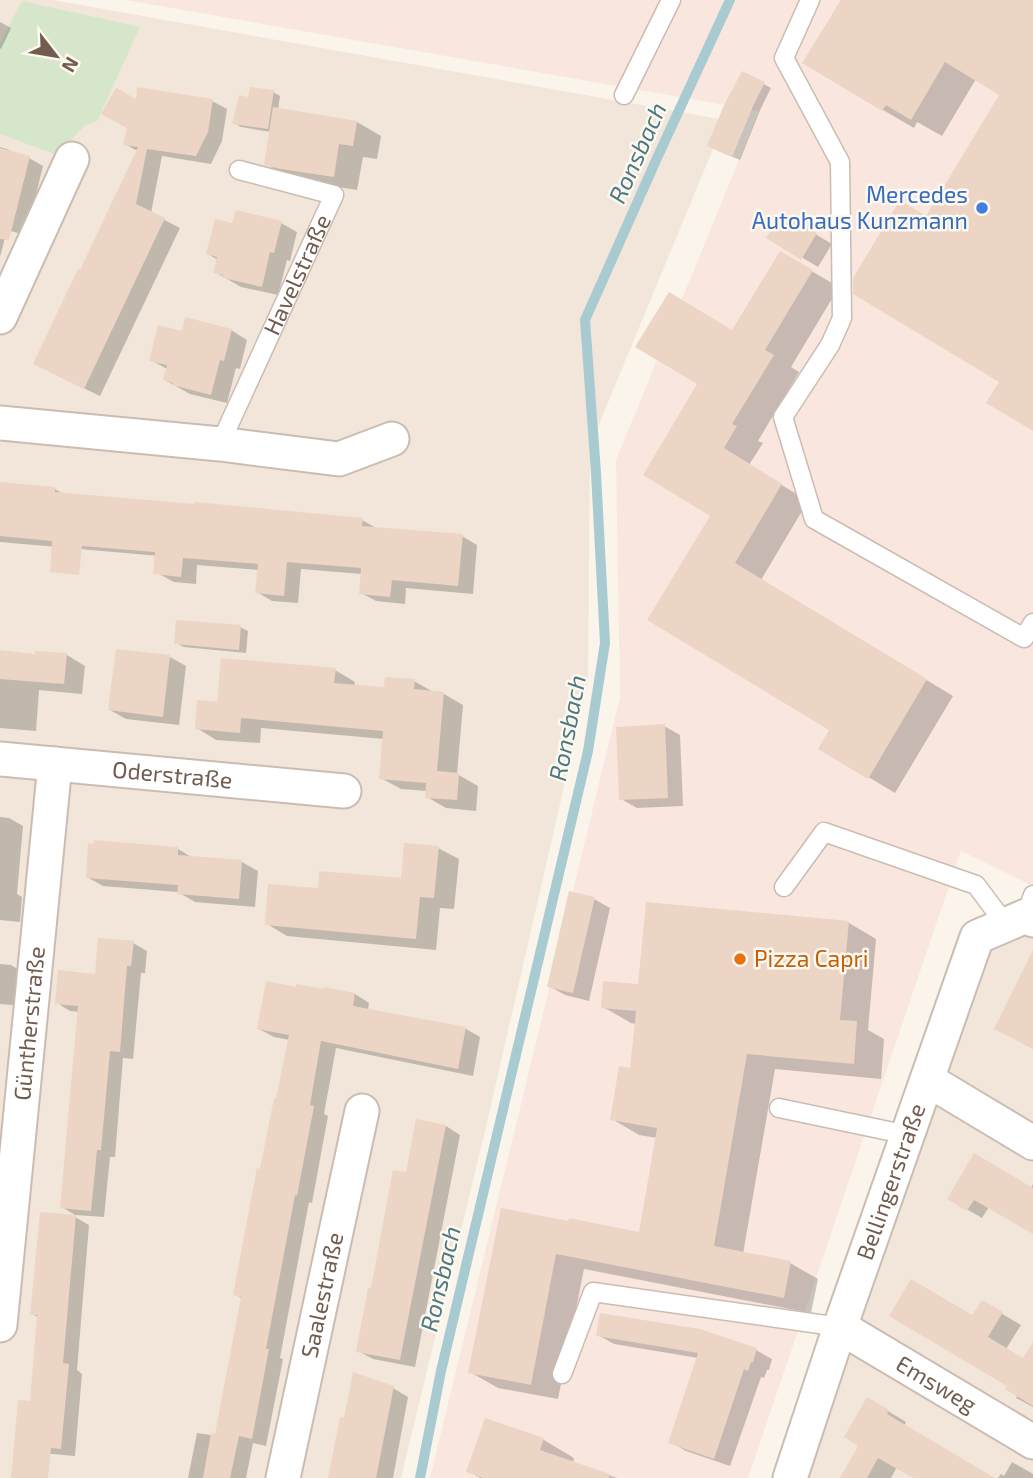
<svg xmlns="http://www.w3.org/2000/svg" width="1033" height="1478" font-family="'Exo 2',sans-serif">
	<style>
		.residential { fill: #f1e6d9 }
		.commercial { fill: #f9e7df }
		.green { fill: #d5e6ca }
		.shadow { fill: #0003 }
		.lines { fill: none; stroke-linecap: round; stroke-linejoin: round }
		.stream { stroke: #a8cbd2; stroke-width: 10 }
		.building { fill: #ecd5c5 }
		.service-casing { stroke: #cbbcb1; stroke-width: 21 }
		.minor-casing { stroke: #cbbcb1; stroke-width: 37 }
		.service { stroke: #fff; stroke-width: 18 }
		.minor { stroke: #fff; stroke-width: 33 }
		.shop-dot { fill: #3f7fe0; stroke: #fdf8f0; stroke-width: 2.5 }
		.food-dot { fill: #e8710a; stroke: #fdf8f0; stroke-width: 2.5 }
		.labels { text-anchor: middle; stroke-width: 5; stroke-linejoin: round; paint-order: stroke }
		.shop-label { font-size: 23px; fill: #366cbe; stroke: #fdf8f0; text-anchor: end }
		.street-label { font-size: 23px; fill: #725c50; stroke: #fdf8f0 }
		.food-label { font-size: 23px; fill: #c56008; stroke: #fdf8f0; text-anchor: start }
		.water-label { font-size: 24px; font-style: italic; fill: #4c7982; stroke: #fdf8f0 }
	</style>
	<rect width="100%" height="100%" fill="#faf4ea"/>
	<path class="residential" d="M0 0H53L725 120 590 446 588 682 485 1131 401 1478H0Z
		M1033 920V1478H790L977 937Z"/>
	<path class="commercial" d="M126 0H1033V886L961 851 748 1478H430L620 697 616 460 759 111Z"/>
	<path class="green" d="M22 1 140 27 97 121 85 125 57 155 0 134V43Z"/>
	<path class="shadow" d="M841 0H1033V429L927 218 1002 94 976 79 942 136 917 122 914 128 883 110 805 63Z
		M0 22 11 28 1 49 0 48Z
		M743 73 771 88 761 108 740 160 716 150Z
		M273 92 280 96 278 110 357 122 381 136 377 159 363 157 357 190 306 182 290 178 266 164 271 132 241 127 234 123 250 99Z
		M212 101 227 109 222 141 211 164 162 156 151 213 180 228 100 396 50 372 80 272 137 151 125 144 137 102Z
		M0 147 7 149 19 155 29 158 43 166 26 235 7 230 0 257Z
		M782 214 832 244 818 267 768 237Z
		M281 223 297 232 290 261 287 260 278 295 241 287 215 272 218 260 208 254 234 225Z
		M780 253 839 287 791 367 799 372 758 441 763 443 749 465 808 501 761 580 953 696 895 793 820 748 832 729 649 619 712 515 732 331Z
		M231 330 247 340 240 369 236 368 227 403 190 394 181 389 165 380 167 369 151 360Z
		M0 485 55 489 65 495 362 520 378 529 462 536 477 545 473 594 406 588 405 604 376 601 361 593 362 574 301 569 298 603 272 601 257 592 259 570 197 565 196 584 174 582 159 574V556L0 542Z
		M240 627 248 631 246 653 184 647 176 643Z
		M0 652 36 655H67L85 666 82 694 39 690 36 731 0 728Z
		M170 657 186 666 179 725 126 719 110 710Z
		M335 670 355 682 354 686 386 689 414 681 435 693 444 694 463 705 457 774 478 786 476 811 446 808 427 797V791L401 789 381 778 384 739 261 728 260 743 216 740 197 728 218 704Z
		M664 726 680 735 683 806 637 808 621 799Z
		M0 817 9 818 23 826 17 894 22 897 20 922 0 920Z
		M438 848 459 859 454 909 440 908 436 950 287 936 267 924 402 880Z
		M178 849 193 858 242 862 258 871 255 907 195 902 178 892 103 886 87 877Z
		M594 899 610 908 589 1001 565 995 549 986Z
		M849 923 876 939 868 1030 884 1039 881 1079 775 1069 743 1254 790 1263 818 1279 811 1313 584 1269 558 1399 498 1388 470 1372 502 1210 641 1234 657 1138 639 1135 612 1119 632 1070 636 1024 631 1023 603 1007 640 986Z
		M133 943 147 951 145 973H141L133 1059 123 1058 115 1157H110L104 1217 75 1215 62 1207 80 1012 70 1011 57 1003 96 976Z
		M0 964 11 965 26 974 23 1006 0 1004Z
		M297 989 355 994 369 1003 368 1010 466 1029 480 1037 473 1076 336 1048 324 1114 328 1116 312 1203 309 1202 280 1358 283 1359 266 1446 253 1443 246 1478H188L197 1433 217 1436 242 1299 235 1294 290 1040 274 1037 259 1029Z
		M446 1126 460 1135 415 1367 373 1359 358 1351 372 1290 408 1174Z
		M1033 1184V1232L989 1207 982 1218 949 1199 1031 1188Z
		M75 1217 89 1225 77 1370 82 1374 75 1456 30 1452 31 1403 38 1317 32 1314Z
		M982 1302 1021 1325 1006 1349 1033 1366V1407L1016 1398 1018 1395 1009 1385 973 1317Z
		M598 1335 756 1350 772 1359 769 1370H767L764 1378 761 1377 730 1466 686 1451 670 1442 698 1358 614 1344Z
		M393 1388 408 1397 393 1478H330L345 1420Z
		M868 1399 906 1422 904 1426 992 1478H916L897 1467 891 1478H842L861 1445Z
		M486 1420 544 1440 574 1458 573 1463 617 1478H480L468 1471Z
		M1012 1462 1033 1474V1478H998L1001 1474 1004 1476Z"/>
	<g class="lines">
		<path class="stream" d="M420 1478 441 1371 588 751 605 643 596 473 585 320 657 158 730 0"/>
	</g>
	<path class="building" d="M841 0H1033V431L986 403 999 382 853 294V278L900 200 926 216 999 95 945 62 911 120 886 105 882 111 802 63Z
		M742 71 765 82 754 104 732 157 707 146 725 103Z
		M137 87 213 99 208 132 196 156 147 149 136 204 165 218 84 389 33 364 78 269 80 270 138 147 123 145 127 128 101 114 116 88 136 99Z
		M250 87 274 90 268 129 232 124 239 95 248 97Z
		M273 107 357 121 353 146 339 144 334 177 281 169 264 165Z
		M0 148 30 156 9 240 0 239Z
		M236 210 282 221 274 253 270 252 262 287 223 278V275L213 273 217 257 206 254 215 219 232 223Z
		M782 212 817 233 801 260 766 238Z
		M780 251 813 270 765 350 774 355 732 424 737 426 724 448 782 484 735 563 927 679 868 779 818 749 829 730 647 620 710 516 643 475 697 384 635 347 669 292 732 330Z
		M185 317 232 329 224 361 220 360 211 395 172 385 173 383 163 380 167 365 149 361 158 325 182 331Z
		M0 482 55 487V492L195 504V502L363 518 362 526 463 534 458 586 392 580 390 597 359 594 361 568 287 562 284 596 255 593 258 564 183 558 181 577 153 574 155 552 82 546 79 575 50 572 52 541 0 536Z
		M176 620 241 625 239 650 174 644Z
		M116 649 170 655 163 717 108 710Z
		M0 650 35 654V651L67 653 64 684 0 679Z
		M221 658 336 668 334 683 384 687 385 677 415 679 414 689 444 692 437 771 459 773 457 800 425 798 426 783 379 779 383 731 241 718 240 733 195 729 197 700 217 702Z
		M665 724 668 798 619 800 616 727Z
		M94 840 178 847V855L242 860 239 899 177 894 178 885 86 878 88 843 93 844Z
		M404 843 439 846 434 898 420 897 416 939 265 925 268 884 318 888 319 871 401 878Z
		M569 891 595 897 573 993 547 987Z
		M646 902 849 921 840 1020 857 1021 854 1064 747 1054 714 1246 791 1261 784 1298 556 1254 531 1385 468 1373 501 1208 568 1221 569 1218 639 1232 657 1128 610 1120 619 1066 630 1068 636 1011 601 1008 603 981 638 984Z
		M98 938 134 941 131 966H127L120 1052 110 1051 101 1150H97L91 1211 60 1208 78 1006 55 1004 58 970 95 974Z
		M1033 950V1049L994 1029Z
		M266 981 296 987V984L323 989 324 987 355 993 353 1006 466 1027 458 1069 321 1041 310 1105 314 1106 297 1196 295 1195 266 1349H269L252 1439 239 1436 230 1478H203L211 1433 215 1434 241 1297 233 1295 257 1168 260 1169 274 1098H276L289 1035 257 1029Z
		M416 1119 446 1125 400 1360 356 1352 368 1288H371L393 1170 406 1172Z
		M974 1153 1033 1188V1234L974 1200 967 1211 947 1199Z
		M40 1212 76 1215 63 1363 69 1364 61 1449 51 1448 48 1478H11L18 1400 30 1401 37 1315H30Z
		M911 1279 972 1315 982 1300 1003 1312 988 1337 1023 1358 1033 1342V1406L1005 1389 1007 1386 889 1316Z
		M600 1313 700 1329 757 1348 753 1362H751L748 1371 744 1369 714 1459 668 1443 698 1353 596 1336Z
		M353 1372 394 1386 376 1478H328L340 1417 344 1418Z
		M867 1397 889 1410 887 1414 995 1478H913L878 1458 867 1478H840L858 1446 844 1437Z
		M485 1418 544 1438 540 1450 610 1474 609 1478H483L466 1472Z"/>
	<g class="lines">
		<g class="service-casing">
			<g id="service">
				<path d="M810 0 784 58 840 162 842 318 830 345 783 417 814 519 1024 638 1033 623"/>
				<path d="M624 95 671 0"/>
				<path id="s1" d="M220 444 334 195 239 170"/>
				<path d="M784 887 824 832 976 885 1006 925"/>
				<path d="M1026 916 1033 895"/>
				<path d="M779 1108 908 1135"/>
				<path d="M562 1374 593 1292 840 1327"/>
			</g>
		</g>
		<g class="minor-casing">
			<g id="minor">
				<path d="M0 317 72 159"/>
				<path d="M0 423 220 444 339 459 392 439"/>
				<path id="s2" d="M0 759 344 791"/>
				<path d="M928 1080 1033 1143"/>
				<path id="s3" d="M0 1325 55 764"/>
				<path id="s4" d="M840 1327 1033 1442"/>
				<path id="s5" d="M283 1478 362 1111"/>
				<path id="s6" d="M790 1478 840 1327 977 937 1026 916 1033 920"/>
			</g>
		</g>
		<use href="#service" class="service"/>
		<use href="#minor" class="minor"/>
	</g>
	<circle class="shop-dot" cx="982" cy="208" r="7"/>
	<circle class="food-dot" cx="740" cy="959" r="7"/>
	<g class="labels">
		<g class="shop-label">
			<text x="968" y="203">Mercedes<tspan x="968" dy="26">Autohaus Kunzmann</tspan></text>
		</g>
		<g class="street-label">
			<text dy="8" stroke="none"><textPath href="#s1" startOffset="186">Havelstraße</textPath></text>
			<text dy="8" stroke="none"><textPath href="#s2" startOffset="173">Oderstraße</textPath></text>
			<text dy="8" stroke="none"><textPath href="#s3" startOffset="303">Güntherstraße</textPath></text>
			<text dy="8" stroke="none"><textPath href="#s6" startOffset="313">Bellingerstraße</textPath></text>
			<text dy="8" stroke="none"><textPath href="#s5" startOffset="187">Saalestraße</textPath></text>
			<text dy="8" stroke="none"><textPath href="#s4" startOffset="112">Emsweg</textPath></text>
		</g>
		<g class="food-label">
			<text x="754" y="967">Pizza Capri</text>
		</g>
		<g class="water-label">
			<text transform="translate(638 153) rotate(-66)" y="8">Ronsbach</text>
			<text transform="translate(568 728) rotate(-79)" y="8">Ronsbach</text>
			<text transform="translate(441 1279) rotate(-77)" y="8">Ronsbach</text>
		</g>
	</g>
	<g transform="translate(56 56) rotate(121)" stroke="#fdf8f0" stroke-width="5" paint-order="stroke">
	<path d="M0-5L12 26L0 18L-12 26Z" fill="#725c50"/>
	<text y="-10" font-size="19" font-weight="bold" text-anchor="middle" fill="#725c50">N</text>
	</g>
</svg>
